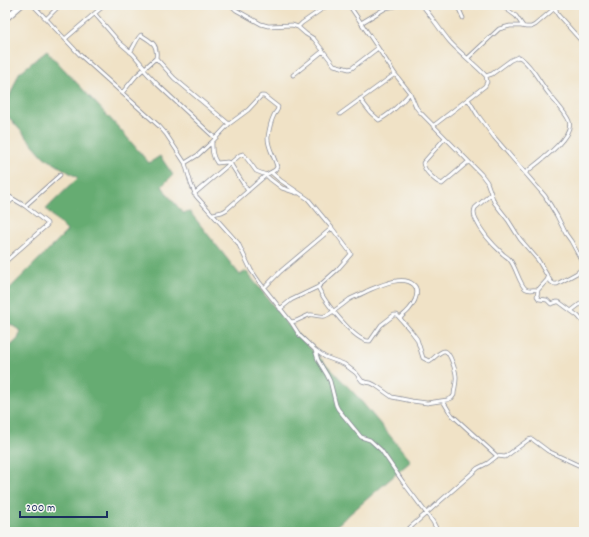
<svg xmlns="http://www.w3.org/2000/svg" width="589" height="537" font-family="Dekko,sans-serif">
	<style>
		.forest { fill: #66ac72; stroke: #406e68 }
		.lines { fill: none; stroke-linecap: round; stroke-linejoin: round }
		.street-casing { stroke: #868892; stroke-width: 4.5 }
		.highway-casing { stroke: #868892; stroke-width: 7 }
		.street { stroke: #fff; stroke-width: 3 }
		.highway { stroke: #fff; stroke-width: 5.5 }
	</style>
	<rect width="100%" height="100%" fill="#f6f6f2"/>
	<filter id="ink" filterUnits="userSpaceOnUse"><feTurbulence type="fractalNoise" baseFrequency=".025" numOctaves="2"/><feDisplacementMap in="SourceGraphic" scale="8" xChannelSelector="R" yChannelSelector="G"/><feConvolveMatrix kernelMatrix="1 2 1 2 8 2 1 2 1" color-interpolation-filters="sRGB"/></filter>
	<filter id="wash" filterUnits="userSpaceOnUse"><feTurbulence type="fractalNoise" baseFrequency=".012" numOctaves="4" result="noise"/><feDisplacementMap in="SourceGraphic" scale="16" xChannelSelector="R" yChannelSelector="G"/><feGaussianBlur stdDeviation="0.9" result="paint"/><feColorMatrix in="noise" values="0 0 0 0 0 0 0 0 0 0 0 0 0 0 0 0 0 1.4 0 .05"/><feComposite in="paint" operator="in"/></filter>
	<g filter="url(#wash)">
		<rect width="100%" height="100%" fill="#f0e2c6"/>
		<path class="forest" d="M47 51 118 127 149 163 160 156 173 175 162 186 167 194 183 213 190 212 240 275 246 271 290 327 310 348 356 395 411 461 329 532H5V351L18 339 21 331 5 321V293L67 231 46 209 78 178 44 157 5 113V108L19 73Z"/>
	</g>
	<g filter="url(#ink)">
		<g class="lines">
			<g class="street-casing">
				<path id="street" d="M33 5 81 56 159 126 166 134 185 163 191 184 196 196 238 243 251 270 260 283 291 322 300 336 315 350 318 360 327 375 330 381 336 405 338 409 361 437 370 440 381 450 403 482 433 522 438 532
					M231 5 236 10 261 24 268 26 292 25 298 27 306 34 314 39 334 65 349 69 352 68 378 48 395 74 410 93 416 107 419 111 481 174 487 182 494 202 508 220 520 239 538 260 551 282 554 284H557L577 273 584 267
					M349 5 378 48
					M422 5C432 17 440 30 450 42 461 54 475 64 486 76L487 82 485 86 433 126
					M458 5 459 9 463 18
					M502 5 505 8 516 16 523 26
					M557 5C555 9 556 12 558 15L584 44
					M95 14 119 42 133 54 145 68
					M46 19 60 5
					M361 23 386 8 400 5
					M298 27 302 23 328 5
					M65 39 101 8 102 7V5
					M156 58 174 78 229 124
					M468 58 499 29 510 26H521L526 27H531L535 25 556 7
					M144 70 157 84 215 138
					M293 75 323 51
					M486 76 492 74 511 60 518 57 521 58C533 67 540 83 549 94 555 102 566 113 569 121 575 137 536 164 525 173
					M122 93 136 76 156 58C158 44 152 42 141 35 137 38 134 47 130 52
					M360 99 371 113 379 120C389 115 403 101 410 93
					M468 99 477 114 494 137 545 196 557 216 566 234 571 241 584 265
					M340 114 395 74
					M445 138 423 163C424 171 435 181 442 184L468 162
					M212 142C212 150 212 156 217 163L227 162 230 163 248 191
					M185 163 198 155 212 142 229 124 248 110 261 96H264L278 107C278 111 276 111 274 115 271 121 269 130 268 137 267 147 275 157 277 167L275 170 266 175 226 210 222 212 213 214
					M272 173 280 180 308 199 332 228 350 252 351 254 337 270 318 287 291 300 280 309
					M5 194 25 206 47 223V225L5 262
					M194 194 240 155 243 154 245 156 256 171 266 175 270 179 282 188 297 193
					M491 194 475 208C473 213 474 216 476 220 482 233 492 244 503 254 505 256 508 257 510 260 516 267 520 286 526 289 529 291 535 289 538 290
					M5 206 13 199
					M25 206 60 175
					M548 278 547 280 538 290 537 296 539 299 547 300 551 304 557 302H559L578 316 584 323
					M264 288 281 271 332 228
					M571 311 584 301
					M291 322 296 321 309 315C314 314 319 317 325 316 333 313 343 304 350 299 356 296 362 294 367 291 379 286 403 274 414 285 418 289 417 295 415 300 411 309 407 312 400 318
					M315 350 325 357 344 364 356 373 362 381 365 382 371 383 375 385 392 397 412 401 427 403 447 400 452 398 454 395C454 390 457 381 456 376 456 372 450 352 445 351 440 350 434 359 429 361L423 358 417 339 411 331 397 315H394L381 325 370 341C355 343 323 299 318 287
					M443 401 449 411 452 415 497 456 505 457 528 440 532 439 548 451 578 465H580L584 463
					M405 532 478 468 488 463 497 456"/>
			</g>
			<g class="highway-casing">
				<path id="highway" d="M5 19 21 5"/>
			</g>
			<use href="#street" class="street"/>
			<use href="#highway" class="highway"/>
		</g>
	</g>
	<rect width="589" height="537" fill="none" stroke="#f6f6f2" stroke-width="20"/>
	<path d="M20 511v6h87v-6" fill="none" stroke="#1b2f5e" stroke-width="2"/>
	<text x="26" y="511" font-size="12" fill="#1b2f5e" stroke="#f6f6f2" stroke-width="3" paint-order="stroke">200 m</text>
</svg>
